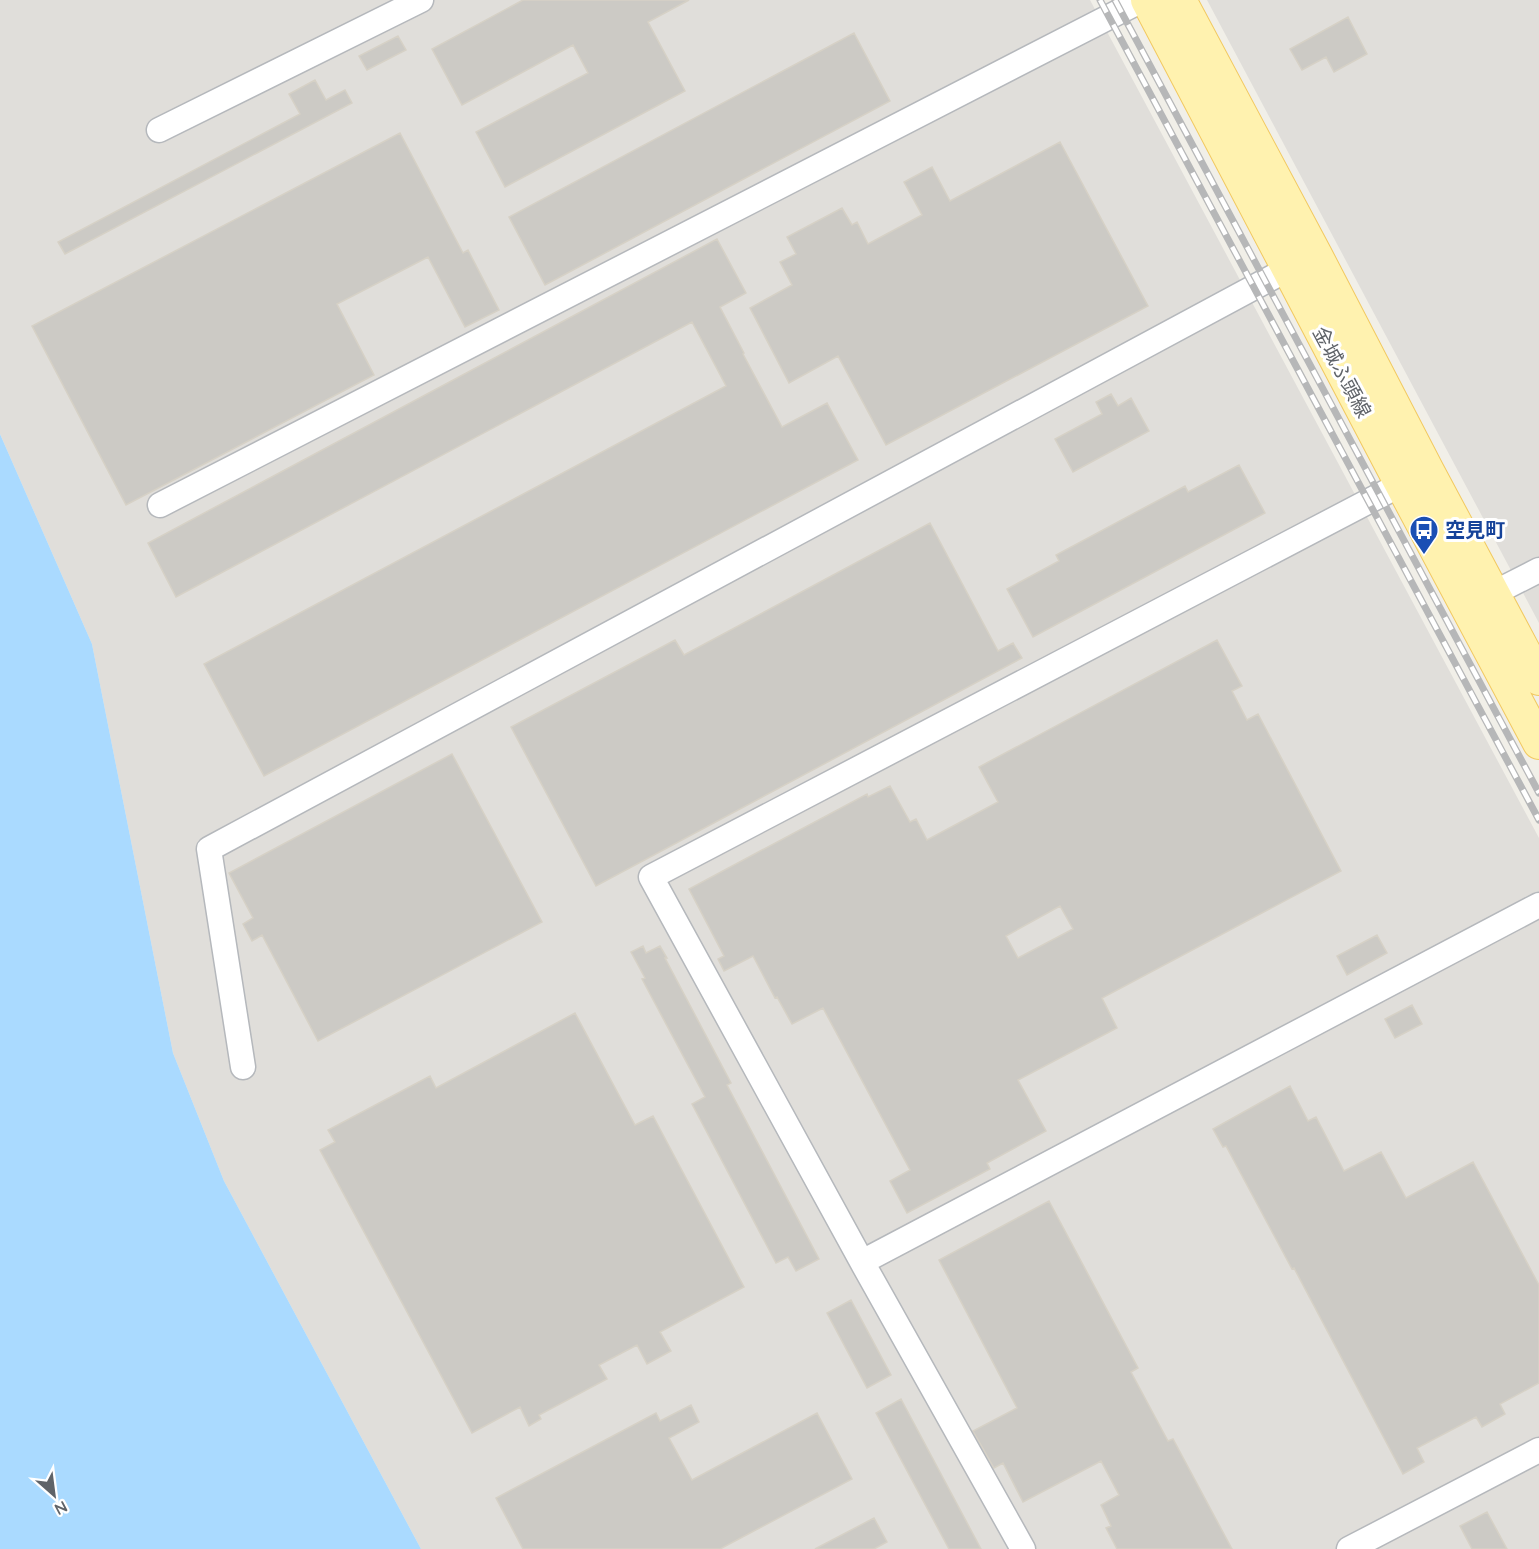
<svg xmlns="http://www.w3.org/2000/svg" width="1539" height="1549" font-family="Quicksand,'Noto Sans JP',sans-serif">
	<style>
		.industrial { fill: #e0deda }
		.water { fill: #aadaff }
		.building { fill: #cccac5; stroke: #d6d1c6; stroke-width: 1.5; fill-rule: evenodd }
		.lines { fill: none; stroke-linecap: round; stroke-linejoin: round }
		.minor-casing { stroke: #b5b8bc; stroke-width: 27 }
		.major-casing { stroke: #f2c960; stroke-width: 34 }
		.minor { stroke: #fff; stroke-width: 24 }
		.major { stroke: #fff2af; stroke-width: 32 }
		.rail-casing { stroke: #b6b7b8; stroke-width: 7 }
		.rail { stroke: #fff; stroke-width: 4.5; stroke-dasharray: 14; stroke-linecap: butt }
		.labels { text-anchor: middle; stroke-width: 6; stroke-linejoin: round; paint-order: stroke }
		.street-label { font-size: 20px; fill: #5f6368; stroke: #fff }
		.transit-label { font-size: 20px; font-weight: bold; fill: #164399; stroke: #fff; text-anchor: start }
	</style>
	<rect width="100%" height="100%" fill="#f1efe8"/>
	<path class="industrial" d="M0 0H1090L1539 838V1549H421L224 1181 173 1053 92 644 0 434Z
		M1207 0H1539V623Z"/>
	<path class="water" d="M0 434 92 644 173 1053 224 1181 421 1549H0Z"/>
	<path class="building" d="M523 0H689L648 22 685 91 505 187 476 132 588 73 573 45 462 105 432 49Z
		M1348 17 1367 54 1334 72 1326 57 1302 70 1290 49Z
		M854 33 890 101 545 285 509 217Z
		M398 36 406 50 367 70 359 56Z
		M315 80 326 100 345 90 352 103 65 254 58 242 300 114 289 94Z
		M400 133 463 253 468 250 499 310 465 327 428 257 337 304 374 375 126 505 32 326Z
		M1060 142 1148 306 886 445 838 356 789 383 750 308 792 285 780 262 796 254 787 237 842 208 852 225 857 222 868 244 922 215 904 182 932 167 950 201Z
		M717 239 746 293 720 307 744 353 743 354 782 427 827 403 858 460 264 776 204 664 726 386 692 322 176 597 148 543Z
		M1111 394 1118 406 1131 398 1149 431 1073 472 1055 439 1102 414 1096 402Z
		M1239 465 1265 513 1033 637 1007 589 1059 561 1056 555 1185 486 1188 492Z
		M930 523 998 651 1013 643 1022 658 596 886 511 727 675 640 684 655Z
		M1217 640 1242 686 1232 691 1247 720 1258 714 1341 871 1102 998 1117 1028 1018 1080 1046 1131 987 1163 990 1169 907 1213 890 1181 910 1170 823 1008 792 1024 777 997 775 998 753 956 724 971 718 959 724 956 689 889 867 794 868 797 890 786 910 822 916 819 927 840 998 802 979 767ZM1060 906 1073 929 1018 958 1006 936Z
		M452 754 542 922 318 1041 262 935 252 941 243 924 253 918 229 873Z
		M1377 935 1387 953 1347 975 1337 956Z
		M643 946 646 953 660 946 667 958H665L731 1083 727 1085 819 1259 796 1271 788 1257 776 1263 692 1104 705 1097 642 979 645 978 631 952Z
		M1412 1005 1422 1024 1395 1038 1385 1019Z
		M575 1013 635 1125 653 1116 744 1287 660 1332 671 1351 647 1364 637 1345 599 1365 607 1379 539 1415 541 1419 529 1426 520 1407 472 1433 320 1150 335 1142 328 1130 430 1076 436 1088Z
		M1290 1086 1308 1121 1316 1117 1344 1171 1381 1152 1406 1198 1473 1162 1539 1285V1383L1500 1404 1505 1414 1482 1427 1476 1417 1417 1448 1424 1462 1403 1474 1294 1268 1292 1269 1226 1146 1223 1147 1213 1129Z
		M1049 1201 1138 1368 1131 1372 1168 1441 1173 1439 1232 1549H1117L1106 1528 1111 1526 1101 1505 1119 1495 1101 1461 1023 1502 1003 1463 994 1468 973 1431 1017 1408 939 1260Z
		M851 1300 891 1375 867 1388 827 1313Z
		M901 1399 981 1549H949L876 1413Z
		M691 1405 699 1422 669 1438 692 1480 817 1413 852 1479 720 1549H523L496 1498 656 1413 660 1421Z
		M1487 1512 1507 1549H1472L1460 1526Z
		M874 1518 887 1542 874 1549H815Z"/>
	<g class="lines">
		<g class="minor-casing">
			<path id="minor" d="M159 130 421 0
				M160 505 1142 0
				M1494 593 1539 570
				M243 1067 209 849 1303 261
				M862 1262 1539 905
				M1023 1549 862 1262 651 877 1415 477
				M1349 1549 1539 1450"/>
		</g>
		<g class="major-casing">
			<path id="major" d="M1147 0 1401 484 1539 743
				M1180 0 1316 255 1428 471 1539 679"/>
		</g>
		<use href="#minor" class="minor"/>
		<use href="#major" class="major"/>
		<g class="rail-casing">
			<path id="rail" d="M1100 0 1539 820
				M1115 0 1539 793"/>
		</g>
		<use href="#rail" class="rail"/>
	</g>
	<defs>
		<g id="bus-pin" transform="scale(1.5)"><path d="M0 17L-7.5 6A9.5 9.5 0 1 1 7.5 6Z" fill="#1a4fb4" stroke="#fff"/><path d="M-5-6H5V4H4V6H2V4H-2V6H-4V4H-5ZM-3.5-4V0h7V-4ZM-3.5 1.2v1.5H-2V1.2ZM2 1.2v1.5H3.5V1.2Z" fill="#fff"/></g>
	</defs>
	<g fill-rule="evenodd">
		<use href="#bus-pin" x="1424" y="530"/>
	</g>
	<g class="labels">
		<g class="street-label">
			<text transform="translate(1342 372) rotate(62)" y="7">金城ふ頭線</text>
		</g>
		<g class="transit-label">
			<text x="1445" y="537">空見町</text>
		</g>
	</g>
	<g transform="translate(54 1495) rotate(152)" stroke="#ffffff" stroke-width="4.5" paint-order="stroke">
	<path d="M0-4.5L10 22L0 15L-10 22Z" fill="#5f6368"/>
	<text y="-9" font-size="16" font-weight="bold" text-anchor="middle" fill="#5f6368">N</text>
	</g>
</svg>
